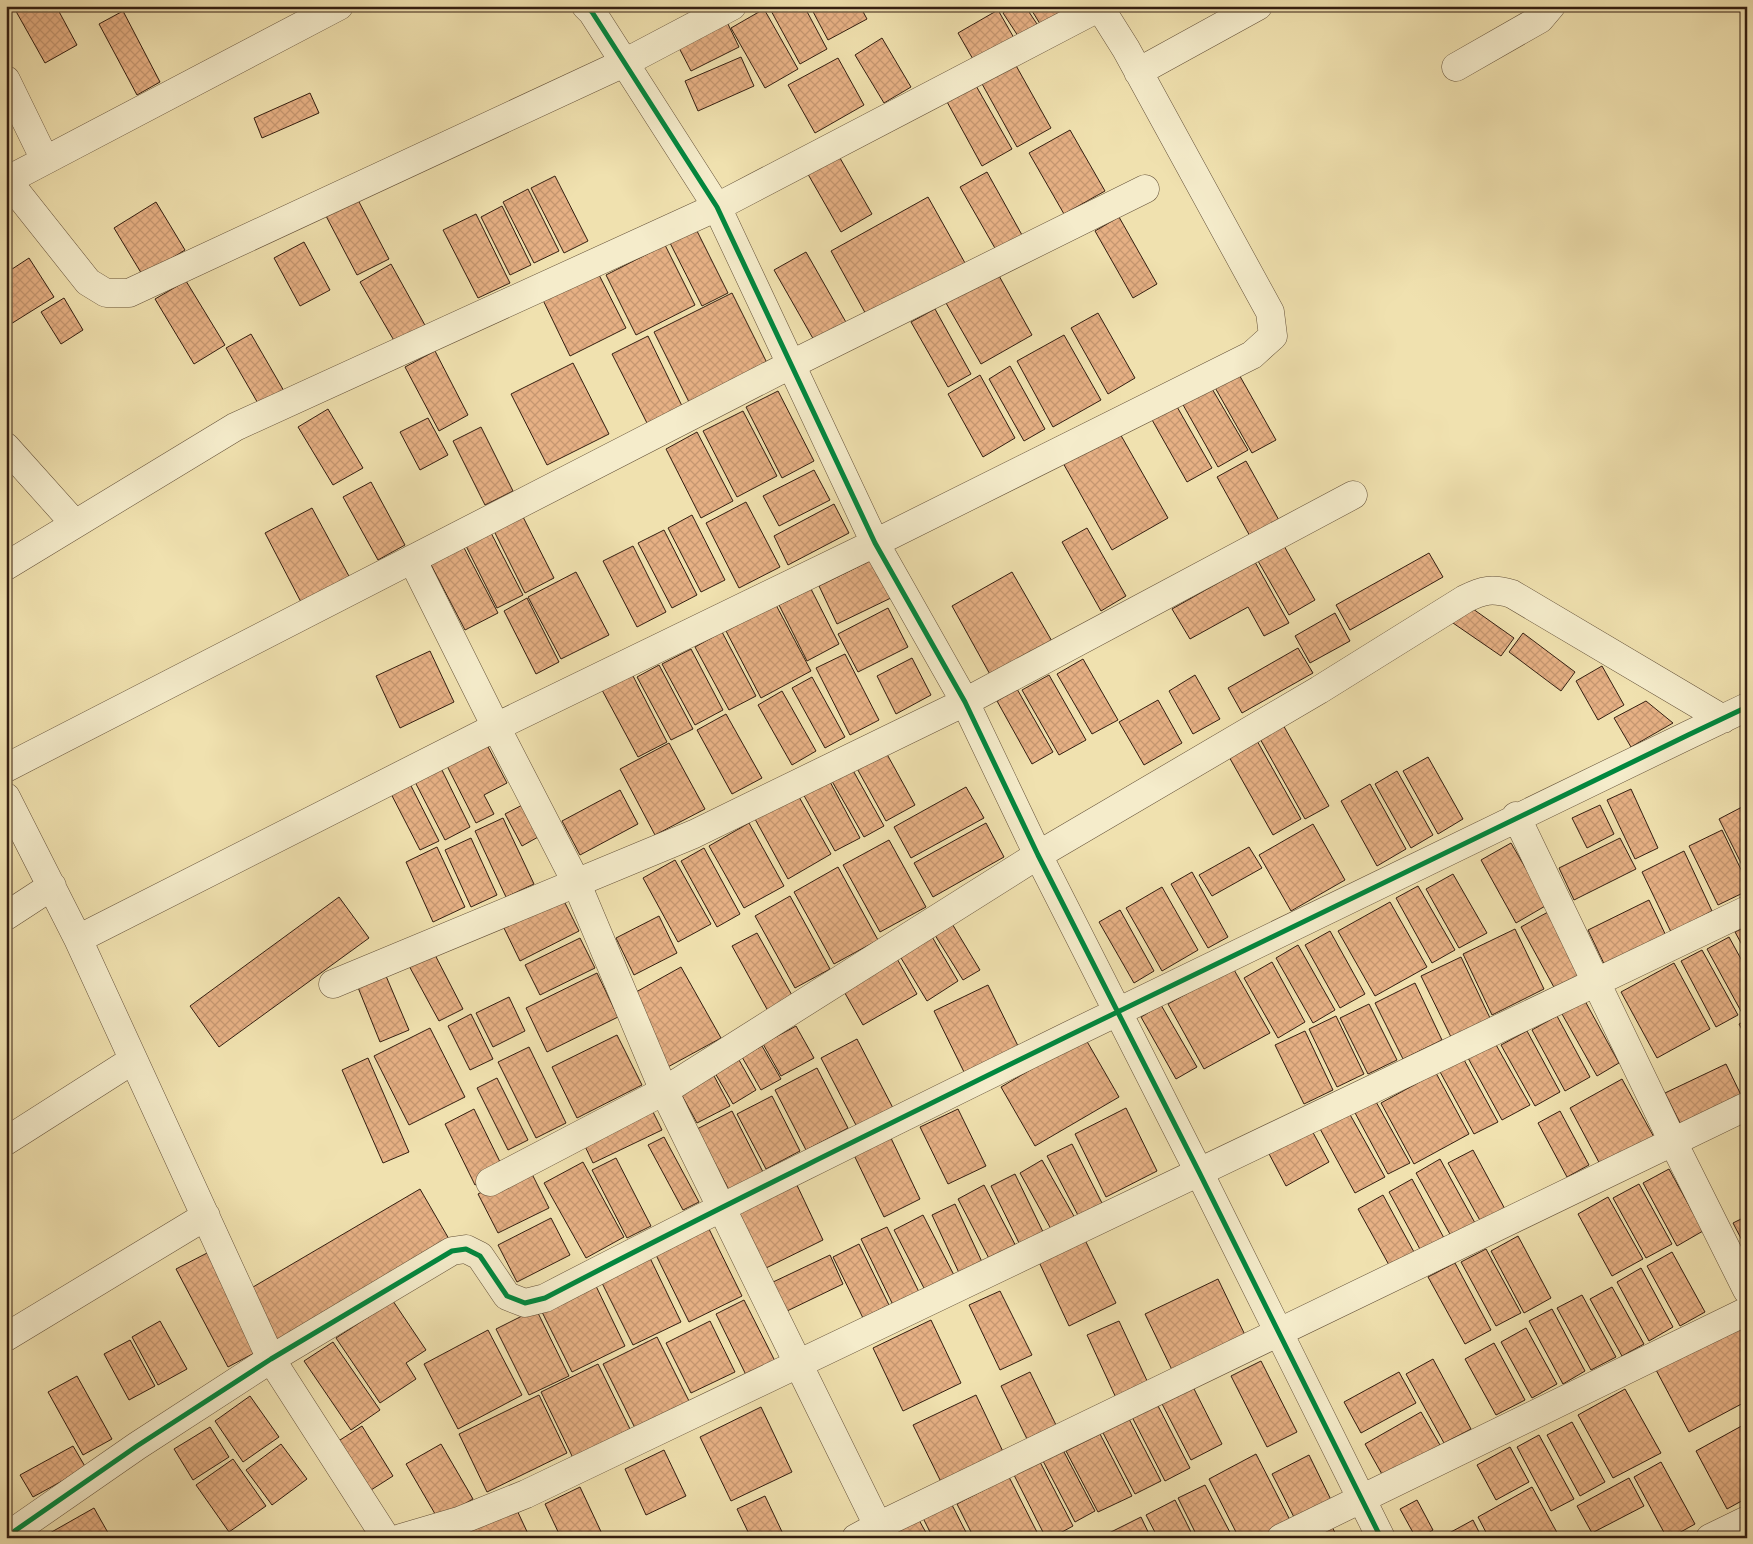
<svg xmlns="http://www.w3.org/2000/svg" width="1753" height="1544" font-family="'Libre Bodoni',serif">
	<style>
		.building { fill: url(#building-cross-hatch); stroke: #341f11 }
		.lines { fill: none; stroke-linecap: round; stroke-linejoin: round }
		.minor-casing { stroke: #635038; stroke-width: 29 }
		.minor { stroke: #f5eccb; stroke-width: 28 }
		.cycleway-casing { stroke: #f5eccb; stroke-width: 8 }
		.cycleway { stroke: #00873e; stroke-width: 5 }
	</style>
	<defs>
		<pattern id="building-cross-hatch" width="8" height="8" patternUnits="userSpaceOnUse" patternTransform="scale(1.25)"><rect width="8" height="8" fill="#e6b084"/><path d="M0 0l8 8M0 8l8-8" fill="none" stroke="#c69771"/></pattern>
	</defs>
	<rect width="100%" height="100%" fill="#f0e1af"/>
	<filter id="stains"><feTurbulence type="fractalNoise" baseFrequency=".004" numOctaves="4"/><feColorMatrix values="0 0 0 0 .2 0 0 0 0 .09 0 0 0 0 .02 0 0 0 .5 -.17"/></filter>
	<radialGradient id="worn" r=".72"><stop offset=".6" stop-color="#630" stop-opacity="0"/><stop offset="1" stop-color="#630" stop-opacity=".3"/></radialGradient>
	<path class="building" d="M13 6H56L77 45 45 63Z
		M804 6 827 49 800 64 769 7Z
		M810 6H860L867 19 828 40Z
		M1012 6H1025L1039 27 1020 39 1003 13Z
		M1029 6H1059L1064 13 1042 27Z
		M764 9 798 69 765 88 731 28Z
		M998 10 1014 38 974 61 958 33Z
		M123 11 160 82 137 95 99 24Z
		M727 22 739 47 691 71 678 46Z
		M882 38 911 87 884 103 855 55Z
		M741 57 754 86 698 111 685 81Z
		M838 58 864 105 815 133 788 85Z
		M1014 62 1051 128 1017 147 981 82Z
		M975 84 1012 149 982 166 946 100Z
		M310 93 319 113 262 138 254 118Z
		M1070 130 1105 191 1064 214 1029 153Z
		M836 151 872 214 841 232 805 169Z
		M987 172 1022 235 996 250 960 187Z
		M555 176 588 241 564 253 531 188Z
		M528 189 559 251 534 263 503 202Z
		M928 197 965 263 868 318 831 251Z
		M358 200 389 259 357 275 326 216Z
		M156 202 185 250 143 276 114 228Z
		M502 206 531 265 510 275 481 217Z
		M476 214 510 283 478 298 443 230Z
		M1119 217 1157 284 1133 298 1095 231Z
		M693 223 728 293 702 306 667 237Z
		M304 242 330 290 300 306 274 258Z
		M665 245 695 305 636 335 606 275Z
		M806 252 847 324 815 342 774 270Z
		M29 258 54 297 6 327V273Z
		M391 264 426 327 396 344 360 282Z
		M596 269 626 328 570 356 541 296Z
		M998 274 1032 335 981 364 946 303Z
		M186 281 225 345 194 364 155 299Z
		M732 293 768 365 690 404 654 332Z
		M64 298 83 330 61 344 41 312Z
		M935 309 971 374 948 387 911 322Z
		M1098 313 1135 378 1108 394 1071 328Z
		M251 334 288 398 263 412 226 348Z
		M1064 335 1101 400 1053 427 1017 361Z
		M648 336 683 408 648 425 612 354Z
		M435 351 468 415 439 431 405 367Z
		M573 363 609 434 547 465 511 394Z
		M1010 366 1045 429 1024 441 989 379Z
		M1237 371 1276 440 1252 453 1213 384Z
		M980 375 1015 438 983 457 948 394Z
		M1211 387 1248 450 1218 467 1182 403Z
		M778 391 814 461 782 478 746 407Z
		M1176 405 1212 468 1187 482 1151 418Z
		M328 409 363 468 333 485 298 427Z
		M743 411 777 476 737 497 703 431Z
		M428 418 448 455 420 470 400 432Z
		M481 427 513 491 485 505 453 441Z
		M697 432 733 501 701 518 666 449Z
		M1119 432 1168 518 1112 550 1063 463Z
		M1246 461 1280 522 1251 538 1217 477Z
		M814 470 830 500 779 526 763 496Z
		M371 482 405 545 378 560 343 497Z
		M746 502 780 567 739 588 706 523Z
		M834 504 849 533 788 565 774 536Z
		M312 508 350 578 302 604 265 533Z
		M521 513 554 578 525 593 492 527Z
		M692 515 725 580 701 592 668 528Z
		M1087 528 1126 596 1101 611 1062 542Z
		M489 529 523 595 497 608 464 542Z
		M664 530 697 595 672 608 638 543Z
		M461 542 498 613 465 630 428 559Z
		M633 546 666 612 637 627 603 561Z
		M1284 546 1315 600 1289 615 1258 561Z
		M1429 553 1443 577 1350 630 1336 605Z
		M876 558 895 596 837 624 819 586Z
		M1255 562 1289 623 1264 636 1248 607 1190 639 1172 609Z
		M576 572 609 635 561 659 528 597Z
		M1012 572 1053 643 992 678 952 606Z
		M811 589 839 644 807 661 779 605Z
		M527 598 559 662 536 674 504 611Z
		M1466 604 1514 638 1501 656 1453 623Z
		M776 605 811 671 761 698 726 631Z
		M888 608 908 647 858 672 838 634Z
		M1335 613 1350 641 1310 663 1295 636Z
		M722 632 756 696 729 710 695 647Z
		M1523 633 1575 672 1561 691 1509 652Z
		M1298 648 1313 673 1242 713 1228 688Z
		M691 649 723 710 695 725 662 664Z
		M430 651 454 702 400 728 376 676Z
		M845 654 879 720 850 735 816 668Z
		M912 658 931 695 896 714 877 676Z
		M1083 659 1118 720 1092 734 1057 674Z
		M659 665 693 729 671 740 637 677Z
		M1602 666 1624 705 1598 720 1576 681Z
		M632 674 667 742 638 757 602 690Z
		M1049 675 1086 740 1059 755 1022 690Z
		M1195 675 1220 719 1193 734 1169 691Z
		M812 677 845 737 825 748 792 688Z
		M1017 689 1053 752 1032 764 997 701Z
		M782 691 816 751 792 765 758 705Z
		M1158 700 1182 743 1144 765 1119 722Z
		M1646 701 1673 723 1631 747 1614 718Z
		M726 714 762 778 732 794 697 730Z
		M1282 723 1329 806 1305 819 1259 737Z
		M1256 739 1301 819 1273 835 1228 755Z
		M486 743 507 783 484 795 494 814 476 823 446 764Z
		M669 743 705 809 655 835 620 769Z
		M883 747 915 805 886 821 854 763Z
		M1428 757 1463 819 1438 834 1403 771Z
		M850 765 884 826 864 837 829 776Z
		M440 766 470 827 445 840 414 780Z
		M1397 771 1433 835 1411 848 1375 784Z
		M407 778 439 841 420 850 388 788Z
		M828 778 860 838 835 851 802 792Z
		M1370 784 1406 849 1377 866 1341 801Z
		M966 787 984 818 911 858 894 827Z
		M1631 789 1658 848 1635 859 1607 800Z
		M620 790 638 824 580 855 562 821Z
		M798 795 831 854 788 879 755 819Z
		M530 801 547 832 522 846 505 814Z
		M1600 805 1614 834 1587 848 1572 818Z
		M1742 807 1747 816V875L1719 819Z
		M503 818 534 884 506 897 475 831Z
		M749 823 784 886 744 908 709 846Z
		M986 823 1004 857 933 897 914 863Z
		M1313 824 1345 880 1291 911 1259 855Z
		M1722 830 1747 882V891L1718 905 1689 846Z
		M471 838 497 895 471 907 445 850Z
		M1620 838 1636 869 1574 900 1559 868Z
		M889 840 926 907 880 932 843 865Z
		M1511 843 1547 905 1516 923 1481 860Z
		M437 847 465 907 433 922 406 862Z
		M1249 847 1262 868 1212 896 1199 875Z
		M704 848 740 914 717 927 681 861Z
		M1684 851 1712 911 1671 932 1642 872Z
		M675 860 711 924 678 942 643 878Z
		M838 867 878 940 834 964 794 892Z
		M1192 872 1228 937 1208 948 1171 884Z
		M1453 874 1487 933 1459 948 1426 889Z
		M1418 886 1455 950 1432 963 1396 898Z
		M1162 887 1198 950 1162 971 1126 908Z
		M561 895 579 931 520 961 502 924Z
		M790 896 830 969 795 988 755 916Z
		M339 897 369 938 219 1047 190 1006Z
		M1649 900 1668 940 1607 970 1588 930Z
		M1390 902 1427 967 1375 996 1338 931Z
		M1120 910 1154 971 1134 983 1099 922Z
		M1548 912 1583 975 1556 991 1521 927Z
		M659 916 677 953 634 975 616 938Z
		M951 922 980 970 963 980 933 932Z
		M1747 926V954L1735 932Z
		M1515 929 1544 989 1492 1015 1463 954Z
		M1330 931 1365 994 1340 1008 1305 945Z
		M757 933 793 997 768 1011 732 946Z
		M931 935 958 981 927 1001 898 953Z
		M1729 937 1747 970V1011L1742 1013 1707 949Z
		M580 938 595 968 540 995 525 965Z
		M1298 945 1335 1010 1313 1023 1276 958Z
		M1702 950 1738 1015 1716 1027 1681 961Z
		M433 951 463 1009 439 1021 408 964Z
		M896 957 917 994 863 1025 842 988Z
		M1461 957 1490 1018 1451 1037 1421 976Z
		M1272 962 1305 1022 1278 1038 1244 978Z
		M1674 963 1710 1029 1657 1058 1621 992Z
		M681 967 721 1038 666 1068 627 997Z
		M1233 968 1270 1033 1204 1069 1168 1004Z
		M383 969 409 1030 380 1042 355 980Z
		M597 973 618 1017 547 1052 526 1008Z
		M1415 983 1442 1040 1403 1059 1375 1003Z
		M988 985 1019 1048 965 1074 934 1011Z
		M509 997 525 1031 493 1047 476 1013Z
		M1585 1001 1619 1063 1597 1076 1562 1014Z
		M1369 1004 1397 1060 1368 1074 1340 1018Z
		M1161 1005 1197 1067 1176 1079 1141 1017Z
		M471 1014 493 1059 470 1070 448 1026Z
		M1336 1016 1364 1074 1337 1087 1309 1029Z
		M1557 1016 1590 1077 1565 1091 1532 1030Z
		M1747 1020V1039L1739 1024Z
		M796 1026 814 1058 781 1076 763 1044Z
		M430 1028 465 1097 409 1125 374 1056Z
		M1305 1031 1333 1090 1304 1104 1275 1045Z
		M1527 1031 1560 1092 1535 1106 1501 1045Z
		M617 1035 642 1085 577 1118 552 1067Z
		M1085 1038 1119 1097 1035 1146 1001 1087Z
		M857 1039 893 1108 857 1127 821 1058Z
		M1495 1043 1530 1105 1502 1120 1468 1058Z
		M762 1046 781 1079 761 1090 742 1057Z
		M529 1047 566 1123 536 1138 498 1062Z
		M368 1058 409 1152 383 1163 342 1070Z
		M1463 1058 1498 1122 1474 1134 1439 1070Z
		M739 1060 756 1090 733 1104 715 1073Z
		M1726 1064 1742 1097 1681 1125 1665 1093Z
		M817 1068 848 1128 806 1150 775 1090Z
		M1436 1073 1469 1134 1414 1164 1381 1103Z
		M713 1074 730 1106 697 1123 680 1092Z
		M497 1078 528 1140 508 1150 477 1088Z
		M1622 1079 1655 1139 1602 1168 1570 1108Z
		M772 1096 800 1151 766 1169 737 1114Z
		M1375 1100 1410 1163 1388 1174 1354 1111Z
		M650 1106 662 1130 593 1163 582 1140Z
		M1126 1108 1157 1171 1106 1197 1075 1134Z
		M474 1109 504 1170 475 1185 445 1124Z
		M958 1109 986 1166 948 1184 920 1127Z
		M732 1111 763 1172 729 1190 697 1129Z
		M1348 1111 1385 1177 1355 1193 1319 1127Z
		M1560 1111 1589 1165 1567 1177 1538 1123Z
		M1310 1127 1329 1162 1286 1186 1267 1150Z
		M890 1136 920 1199 884 1217 853 1153Z
		M664 1137 699 1202 683 1210 648 1145Z
		M1072 1144 1105 1209 1081 1221 1047 1156Z
		M1473 1150 1506 1211 1482 1224 1448 1163Z
		M616 1158 651 1226 627 1238 592 1170Z
		M1440 1159 1475 1223 1451 1236 1416 1173Z
		M1042 1160 1079 1225 1056 1238 1020 1173Z
		M583 1162 624 1237 586 1258 544 1183Z
		M529 1168 549 1208 498 1233 478 1194Z
		M1669 1169 1703 1231 1677 1246 1643 1183Z
		M1015 1174 1046 1238 1022 1249 991 1186Z
		M1412 1179 1444 1238 1421 1251 1389 1192Z
		M795 1181 823 1240 762 1270 733 1211Z
		M1639 1184 1672 1244 1646 1258 1613 1198Z
		M984 1185 1020 1254 994 1268 958 1199Z
		M420 1189 449 1239 277 1340 248 1290Z
		M1383 1195 1414 1252 1389 1265 1358 1209Z
		M1608 1197 1643 1259 1612 1276 1578 1214Z
		M955 1204 983 1264 960 1275 932 1215Z
		M923 1215 955 1277 926 1292 894 1230Z
		M1747 1216V1250L1733 1223Z
		M551 1218 570 1255 517 1282 498 1245Z
		M708 1227 742 1296 689 1322 655 1253Z
		M887 1227 919 1292 893 1305 861 1239Z
		M1518 1236 1551 1298 1524 1313 1491 1251Z
		M1085 1240 1116 1303 1069 1326 1039 1262Z
		M859 1244 889 1305 863 1318 833 1257Z
		M1486 1249 1521 1313 1496 1326 1461 1262Z
		M209 1252 260 1350 228 1367 176 1269Z
		M1672 1252 1705 1312 1680 1326 1647 1266Z
		M830 1255 843 1284 785 1312 771 1283Z
		M650 1258 681 1322 633 1345 601 1281Z
		M1455 1263 1491 1330 1465 1344 1428 1277Z
		M1641 1268 1673 1327 1649 1341 1617 1282Z
		M1218 1279 1246 1337 1173 1372 1145 1314Z
		M594 1282 625 1346 572 1372 540 1308Z
		M1612 1287 1644 1344 1622 1356 1590 1299Z
		M1000 1291 1032 1355 1000 1370 969 1305Z
		M1582 1295 1616 1357 1591 1370 1557 1308Z
		M744 1300 778 1367 749 1381 716 1314Z
		M393 1301 426 1350 406 1363 416 1379 380 1403 336 1338Z
		M536 1309 569 1376 529 1395 496 1329Z
		M1552 1309 1585 1371 1563 1384 1529 1321Z
		M931 1320 961 1383 903 1411 873 1348Z
		M160 1321 187 1369 158 1385 132 1337Z
		M710 1321 735 1372 691 1393 666 1343Z
		M1119 1321 1149 1385 1117 1400 1087 1335Z
		M1740 1322 1747 1334V1401L1689 1432 1655 1368Z
		M1526 1328 1557 1384 1532 1398 1501 1342Z
		M488 1330 522 1395 458 1429 424 1364Z
		M657 1337 690 1403 636 1430 603 1364Z
		M130 1340 155 1386 129 1400 104 1354Z
		M333 1342 380 1410 351 1430 304 1361Z
		M1494 1343 1525 1400 1496 1415 1465 1359Z
		M1433 1359 1471 1429 1444 1443 1406 1374Z
		M1261 1361 1297 1432 1267 1447 1231 1376Z
		M598 1364 630 1429 573 1458 541 1392Z
		M1030 1372 1056 1425 1027 1439 1001 1386Z
		M1399 1372 1416 1403 1361 1433 1344 1402Z
		M77 1376 112 1439 83 1455 48 1392Z
		M1191 1383 1222 1444 1191 1460 1160 1400Z
		M1625 1389 1661 1453 1613 1478 1578 1415Z
		M539 1395 567 1453 487 1492 459 1434Z
		M976 1395 1007 1460 945 1490 913 1425Z
		M250 1396 279 1437 243 1462 215 1421Z
		M1156 1402 1190 1468 1165 1481 1131 1415Z
		M761 1407 792 1472 731 1501 700 1437Z
		M1421 1412 1440 1445 1383 1476 1365 1444Z
		M1128 1417 1161 1481 1135 1494 1102 1431Z
		M1572 1422 1605 1482 1580 1496 1547 1435Z
		M1747 1423V1498L1727 1509 1696 1451Z
		M362 1426 393 1476 360 1497 329 1447Z
		M210 1427 229 1457 193 1480 174 1449Z
		M1100 1434 1132 1496 1098 1512 1066 1451Z
		M1539 1435 1574 1499 1551 1511 1517 1447Z
		M281 1444 307 1479 272 1505 246 1470Z
		M441 1444 473 1499 438 1519 406 1464Z
		M73 1446 86 1468 33 1497 20 1475Z
		M1510 1447 1529 1482 1496 1500 1477 1465Z
		M664 1450 686 1496 646 1515 625 1469Z
		M1063 1450 1095 1511 1075 1522 1043 1461Z
		M1256 1454 1291 1522 1259 1538H1239L1209 1479Z
		M1309 1455 1335 1508 1299 1527 1272 1474Z
		M233 1459 266 1506 229 1532 196 1485Z
		M1040 1462 1073 1526 1051 1538H1046L1014 1475Z
		M1661 1462 1695 1524 1670 1538H1667L1634 1477Z
		M1009 1477 1040 1538H974L957 1504Z
		M1629 1478 1644 1506 1592 1533 1577 1506Z
		M1205 1485 1233 1538H1198L1178 1498Z
		M580 1487 604 1538H561L545 1504Z
		M1532 1487 1560 1538H1489L1478 1517Z
		M765 1496 785 1538H751L737 1509Z
		M1175 1500 1194 1538H1158L1146 1515Z
		M1417 1500 1433 1530 1420 1538H1416L1400 1509Z
		M951 1503 969 1538H933L923 1518Z
		M515 1506 530 1538H448Z
		M94 1508 111 1538H41Z
		M1141 1517 1151 1538H1099Z
		M919 1520 929 1538H891L890 1535Z
		M1473 1520 1482 1538H1440Z
		M1332 1527 1338 1538H1312Z"/>
	<g class="lines">
		<g class="minor-casing">
			<path id="minor" d="M586 6 592 12 717 207 875 543 965 702 1038 855 1199 1172 1381 1538
				M1456 67 1540 19 1551 6
				M1138 72 1258 6
				M6 80 45 160
				M7 180 88 282 106 293H129L626 62 732 6
				M6 181 339 6
				M6 447 75 524
				M412 559 496 727 576 882 664 1091 884 1538
				M6 566 235 427 717 207 1100 7
				M6 768 790 365 1145 189
				M6 797 78 939 271 1359 386 1538
				M1516 816 1673 1142 1747 1290
				M6 916 52 886
				M78 939 496 727 875 543 1252 355 1273 336 1270 312 1126 49 1099 6
				M333 984 694 834 965 702 1353 495
				M6 1141 133 1060
				M490 1182 664 1091 1038 855 1319 690 1465 599C1483 590 1492 588 1512 594L1723 719
				M6 1337 206 1216
				M6 1537 137 1446 271 1359 452 1251 466 1249 480 1256 507 1296 525 1303 545 1298C718 1208 893 1122 1068 1036 1294 925 1520 815 1747 707
				M401 1538 459 1521 526 1494 1747 910
				M856 1538 878 1526 1747 1106
				M1281 1538 1747 1311
				M1710 1538 1747 1520"/>
		</g>
		<use href="#minor" class="minor"/>
		<g class="cycleway-casing">
			<path id="cycleway" d="M586 6 592 12 717 207 875 543 965 702 1038 855 1199 1172 1381 1538
				M6 1537 137 1446 271 1359 452 1251 466 1249 480 1256 507 1296 525 1303 545 1298C718 1208 893 1122 1068 1036 1294 925 1520 815 1747 707"/>
		</g>
		<use href="#cycleway" class="cycleway"/>
	</g>
	<rect width="1753" height="1544" fill="none" stroke="#f0e1af" stroke-width="25"/>
	<rect x="8" y="8" width="1738" height="1529" fill="none" stroke="#341f11" stroke-width="2.5"/>
	<rect x="12" y="12" width="1728" height="1519" fill="none" stroke="#341f11"/>
	<rect width="100%" height="100%" filter="url(#stains)"/>
	<rect width="100%" height="100%" fill="url(#worn)"/>
</svg>
